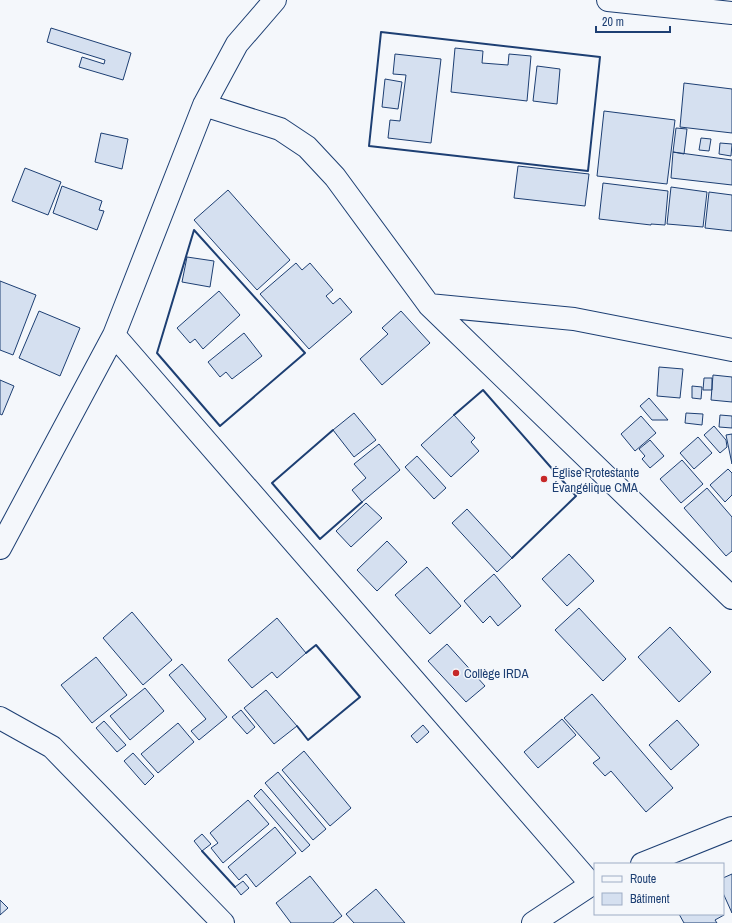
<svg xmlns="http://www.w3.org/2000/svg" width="732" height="923" font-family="'Archivo Narrow',sans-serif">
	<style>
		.building { fill: #d5e0f0; stroke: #1d3f73 }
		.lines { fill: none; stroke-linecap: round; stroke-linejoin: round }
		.minor-casing { stroke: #1d3f73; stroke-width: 24 }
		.minor { stroke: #f4f7fb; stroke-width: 22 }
		.wall { stroke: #1d3f73; stroke-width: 2 }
		.poi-dot { fill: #c62828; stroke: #f4f7fb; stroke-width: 1.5 }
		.labels { text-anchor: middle; stroke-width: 3; stroke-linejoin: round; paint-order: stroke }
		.poi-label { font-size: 13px; fill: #1d3f73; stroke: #f4f7fb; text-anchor: start }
	</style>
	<rect width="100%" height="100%" fill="#f4f7fb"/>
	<path class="building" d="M51 28 131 53 123 80 79 67 82 57 104 64 105 60 47 42Z
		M455 48 483 51 482 63 508 65 509 54 531 56 527 101 451 92Z
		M395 54 441 59 431 143 388 138 390 120 400 121 406 75 393 74Z
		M537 66 560 69 557 104 533 101Z
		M385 79 402 82 398 109 382 107Z
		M684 83 732 89V133L680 127Z
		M604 111 675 120 667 184 597 176Z
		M676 128 687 129 684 154 673 152Z
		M101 133 128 139 122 169 95 162Z
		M701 138 711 139 709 151 699 150Z
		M720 143 732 144 731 156 719 154Z
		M673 152 732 160V185L671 178Z
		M518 166 589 174 585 206 514 198Z
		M25 168 61 182 48 215 12 201Z
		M603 183 668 191 665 225 651 224V225L599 219Z
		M62 186 102 201 99 210 104 211 97 230 53 213Z
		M671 187 707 192 703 227 667 224Z
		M228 190 290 260 257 290 194 220Z
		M709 192 732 195V231L705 228Z
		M187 257 214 261 210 287 182 282Z
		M296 263 302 270 310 263 333 290 326 296 333 304 340 298 352 312 309 349 260 294Z
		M0 281 36 295 13 355 0 350Z
		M219 291 240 315 203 349 195 339 190 343 177 328Z
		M39 311 80 328 60 376 19 358Z
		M401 311 430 343 382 385 360 359 388 334 382 328Z
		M244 333 262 356 232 379 226 372 220 377 208 362Z
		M659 367 683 369 680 398 657 396Z
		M713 375 732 377V402L711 400Z
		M704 378H712V390H703Z
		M0 380 14 386 2 415 0 414Z
		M692 386 702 387 701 399 692 398Z
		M649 398 668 420H652L640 406Z
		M354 413 376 440 354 457 333 430Z
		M686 413 703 414 702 425 685 423Z
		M454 415 475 438 471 442 479 451 451 477 421 445Z
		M720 415 732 416V428L719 427Z
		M641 416 656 433 635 451 621 434Z
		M714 426 726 440 727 447 720 453 704 435Z
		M732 434V464L726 435Z
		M698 437 712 453 694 469 680 453Z
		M650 440 664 456 650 468 642 459 645 456 639 449Z
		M379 444 400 470 362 502 352 490 366 478 354 464Z
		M417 456 446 488 434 499 405 467Z
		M682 460 703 484 681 503 660 479Z
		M728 469 732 473V495L725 502 710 485Z
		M707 488 732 517V551L726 556 684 508Z
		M366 503 382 518 351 547 336 531Z
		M467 509 512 558 497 572 452 523Z
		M387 541 407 562 377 591 357 570Z
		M569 554 594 581 567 606 542 579Z
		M427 567 461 606 430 634 395 595Z
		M494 574 521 606 498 626 490 616 483 623 464 601Z
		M579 608 626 659 603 681 555 630Z
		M132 612 172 660 143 685 103 638Z
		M277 618 306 653 277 678 272 672 252 688 228 660Z
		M670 627 711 672 679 702 638 657Z
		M447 644 485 686 466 702 428 661Z
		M96 657 127 695 92 723 61 685Z
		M182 664 227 717 199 740 191 731 206 719 169 675Z
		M145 688 164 711 130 740 110 716Z
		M266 690 297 726 274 744 244 708Z
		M592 694 673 788 646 812 611 771 605 776 593 763 600 758 564 718Z
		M241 710 255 727 247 734 232 717Z
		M562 719 576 735 538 768 524 752Z
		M677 720 699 745 671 770 649 745Z
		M104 721 126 745 117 752 96 728Z
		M178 723 194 742 158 773 141 754Z
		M423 725 429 732 417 743 411 736Z
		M304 751 351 808 330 826 282 770Z
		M133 753 154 776 145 785 124 761Z
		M278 772 326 829 313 840 265 783Z
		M261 789 310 845 302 852 254 796Z
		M248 800 269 824 223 863 211 848 218 843 210 833Z
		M275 827 296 853 256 887 246 874 239 880 228 867Z
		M202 834 211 844 202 851 194 841Z
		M732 874V913L723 893V878Z
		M310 876 342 916 333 923H291L276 903Z
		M243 881 249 888 241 895 235 887Z
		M376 889 405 923H354L346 914Z
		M0 900 8 908 0 915Z
		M679 914H723L724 915 715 920 717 923H684Z"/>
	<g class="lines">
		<g class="minor-casing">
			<path id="minor" d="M608 0 732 13
				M204 105 280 129 307 147 335 177 429 305 732 598
				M429 305 574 319 732 350
				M114 335 591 884
				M0 548 114 335 204 105 237 44 275 0
				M0 718 52 747 223 923
				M642 864 732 828
				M533 923 595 882"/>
		</g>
		<use href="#minor" class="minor"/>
		<path class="wall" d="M381 32 600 57 588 171 369 146Z
			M194 230 305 353 220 426 157 353Z
			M454 415 483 390 576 496 512 558
			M333 430 272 483 320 539 362 502
			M297 726 308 740 360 697 316 645 306 653
			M202 851 235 887"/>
	</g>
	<g class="poi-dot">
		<circle cx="544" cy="479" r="4"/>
		<circle cx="456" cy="673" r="4"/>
	</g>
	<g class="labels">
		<g class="poi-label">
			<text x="552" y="477">Église Protestante<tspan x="552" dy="15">Évangélique CMA</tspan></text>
			<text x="464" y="678">Collège IRDA</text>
		</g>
	</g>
	<rect x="594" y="863" width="130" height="52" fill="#f4f7fb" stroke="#9eadc5"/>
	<rect x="602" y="876" width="20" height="6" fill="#f4f7fb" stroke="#9eadc5"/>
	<text x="630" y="883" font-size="12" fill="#1d3f73">Route</text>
	<rect x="602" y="893" width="20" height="12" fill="#d5e0f0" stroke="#9eadc5"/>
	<text x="630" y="903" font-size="12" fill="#1d3f73">Bâtiment</text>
	<path d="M596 26v6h74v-6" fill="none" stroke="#1d3f73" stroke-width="2"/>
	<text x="602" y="26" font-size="12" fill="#1d3f73" stroke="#f4f7fb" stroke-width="3" paint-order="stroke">20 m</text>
</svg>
